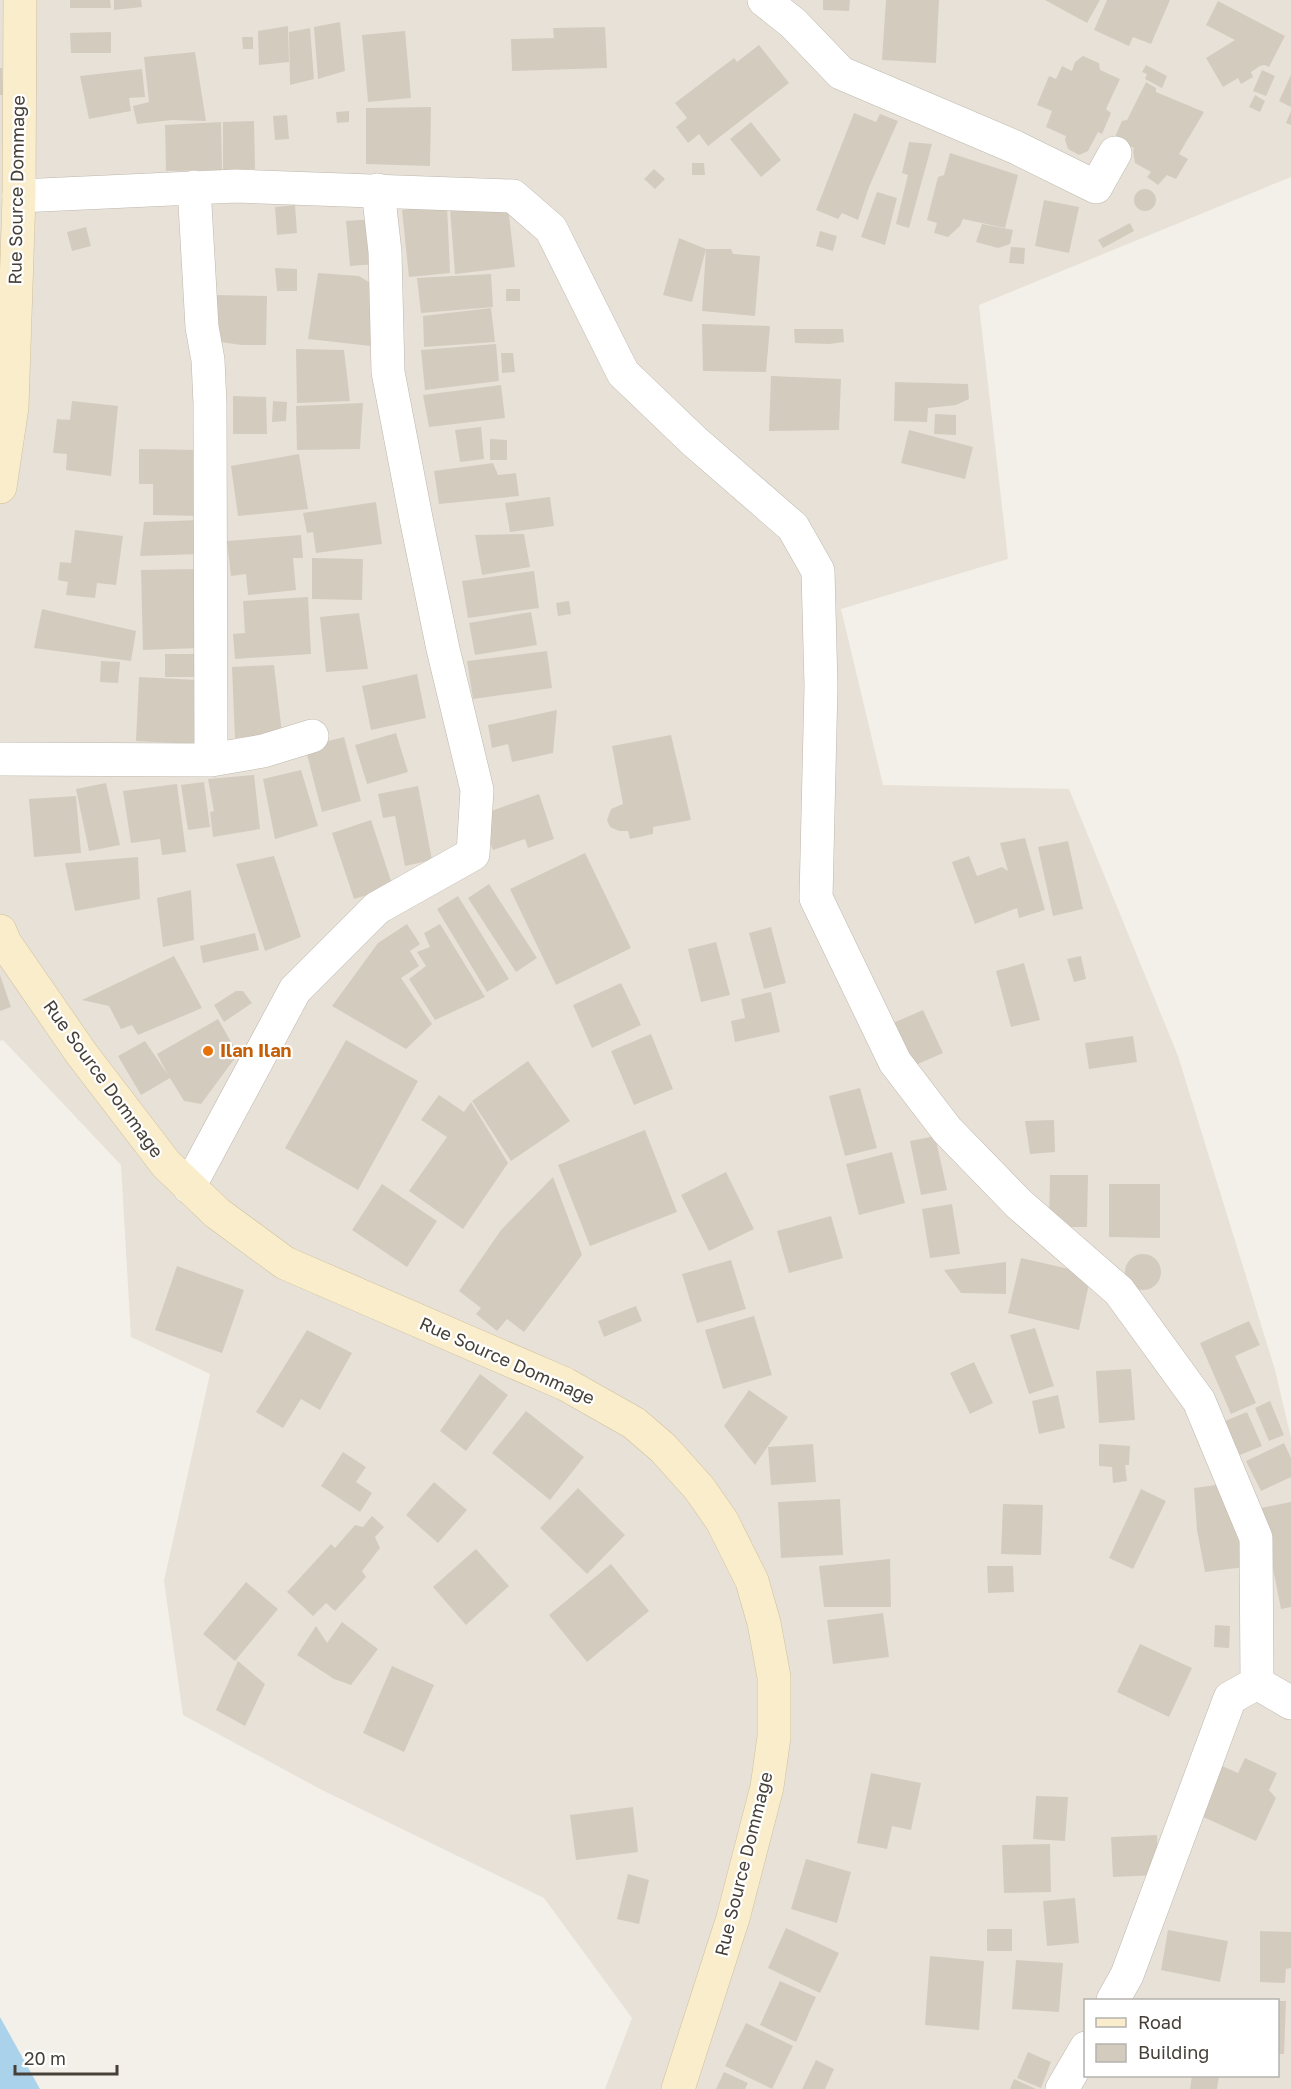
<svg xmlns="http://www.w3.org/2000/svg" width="1291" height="2089" font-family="'Golos Text',sans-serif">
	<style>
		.residential { fill: #e7e1d7; fill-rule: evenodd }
		.water { fill: #aad3eb }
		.building { fill: #d4cbbf }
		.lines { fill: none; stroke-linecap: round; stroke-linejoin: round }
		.street-casing { stroke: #beb7ac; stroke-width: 34 }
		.secondary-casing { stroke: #cfc09c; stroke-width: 34 }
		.street { stroke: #fff; stroke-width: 33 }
		.secondary { stroke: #faedcc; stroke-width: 33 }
		.food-dot { fill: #e8710a; stroke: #fff; stroke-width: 2 }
		.labels { text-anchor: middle; stroke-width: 4.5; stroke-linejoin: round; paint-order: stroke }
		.street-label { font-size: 18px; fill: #464038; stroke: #fff }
		.food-label { font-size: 18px; font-weight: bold; fill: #c56008; stroke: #fff; text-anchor: start }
	</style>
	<rect width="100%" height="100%" fill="#f3f0e9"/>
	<path class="residential" d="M0 0H1291V177L979 305 1008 559 841 609 883 785 1069 789 1178 1056 1275 1370 1291 1438V2089H605L632 2018 544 1898 322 1790 183 1715 164 1581 210 1374 131 1337 121 1165 3 1040 0 1041ZM1086 2000H1278V2076H1086Z"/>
	<path class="water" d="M0 2017 40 2089H0Z"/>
	<path class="building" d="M70 0H110L111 8H70Z
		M114 0H141L142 7 114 10Z
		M823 0H850L849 11 823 10Z
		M886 0H939L936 63 882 60Z
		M1045 0H1100L1087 23Z
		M1107 0H1170L1151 44 1133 37 1129 46 1094 30Z
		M1218 1 1285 36 1269 67 1265 65 1260 66 1251 72 1253 77 1241 84 1238 78 1223 87 1206 58 1235 40 1206 25Z
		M340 22 345 71 318 79 314 27Z
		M288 26 289 62 259 65 258 31Z
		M605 27 607 68 512 71 511 39 554 38 553 28Z
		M310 28 314 79 290 85 289 32Z
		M405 31 411 98 368 102 362 35Z
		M111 32V53H71L70 33Z
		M242 37H253V49H243Z
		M759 45 789 83 708 146 699 134 688 143 676 127 687 118 675 103 734 58 737 62Z
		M195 52 206 121 172 120 137 124 133 106 149 102 144 57Z
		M1083 56 1099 63 1100 70 1120 79 1106 109 1111 113 1102 134 1098 132 1088 151 1079 155 1068 149 1065 140 1066 136 1046 127 1052 111 1037 105 1049 76 1056 79 1062 66 1072 71 1075 62Z
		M1146 65 1167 76 1162 88 1145 79 1147 74 1142 72Z
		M0 68H2L3 95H0Z
		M142 69 145 97 129 98 131 111 89 119 80 76Z
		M1262 70 1275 76 1266 96 1253 91Z
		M1291 75V107L1279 101Z
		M1146 82 1156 88V92L1204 112 1179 154 1188 159 1176 179 1167 175 1158 185 1147 177 1151 172 1135 163 1133 152 1134 148 1114 139 1122 121 1127 120Z
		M1255 95 1265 101 1260 112 1249 107Z
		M431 107 430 166 366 164V108Z
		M349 111V122L337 123 336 112Z
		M1291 111V125L1286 123Z
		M854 113 876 122 880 114 898 121 869 187 858 220 842 213 838 219 816 210Z
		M287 115 289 139 275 140 273 116Z
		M254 121 255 169 223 170V122Z
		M221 122 222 170 166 171 165 125Z
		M751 122 781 160 761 177 730 139Z
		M909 142 932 144 909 228 896 224 908 175 902 173Z
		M950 153 1018 175 1005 228 963 219 960 226 948 237 934 233 937 223 927 220 938 177 944 175Z
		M692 163H704L705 175H692Z
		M654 169 665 179 655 189 644 179Z
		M1134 200a11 11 0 1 1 22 0a11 11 0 1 1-22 0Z
		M877 192 897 198 885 245 861 237Z
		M1044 200 1079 207 1069 253 1035 246Z
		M295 205 297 233 277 235 275 207Z
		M447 205 450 273 409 277 402 210Z
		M508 207 515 267 455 274 450 209Z
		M374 219 377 264 350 266 346 221Z
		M1130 223 1134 231 1103 248 1098 240Z
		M982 224 1013 230 1010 244 998 248 976 242Z
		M86 227 91 246 72 251 67 232Z
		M820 231 837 236 833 251 816 246Z
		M679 238 706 249 692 302 663 295Z
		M1011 247 1025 248 1024 264 1009 263Z
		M706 249H731L733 254 760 256 755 316 702 311Z
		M275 268 297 269V291H277Z
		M318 273 359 276 372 284 380 347 308 339Z
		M491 274 493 307 421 313 417 278Z
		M506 289H520V301H506Z
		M213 295 267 296 266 345H242L213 341Z
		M491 308 495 342 424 347 423 316Z
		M702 324 770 326 766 372 703 371Z
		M794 329H843L844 342 829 344 795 343Z
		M496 344 499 381 425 390 421 350Z
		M296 349 344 350 350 401 297 403Z
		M501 353H513L515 372 502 373Z
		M771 376 841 379 839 430 769 431Z
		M895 382 968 384 969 399 956 405 928 408 927 422 894 421Z
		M501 385 505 418 429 427 423 395Z
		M233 396 266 397 267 434H233Z
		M72 401 118 406 111 476 66 470 67 454 53 453 57 419 70 420Z
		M273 401 287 402 286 421 272 422Z
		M363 403 360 449 297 450 296 406Z
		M935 414 956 415V435L934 434Z
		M481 427 484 459 460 462 455 430Z
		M909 430 973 447 965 479 901 463Z
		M490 439 507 440V460H490Z
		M139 449 201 450V516L153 515V484H139Z
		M299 454 308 509 238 516 231 466Z
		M493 463 498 475 516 473 519 496 439 504 434 471Z
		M550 497 554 526 510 532 505 503Z
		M376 502 382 544 316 553 313 532 307 533 303 513Z
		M200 520 199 554 140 556 144 522Z
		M75 530 123 536 116 585 97 583 95 598 66 595 68 582 58 580 60 562 71 563Z
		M524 534 530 567 482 575 475 535Z
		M301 535 303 558H293L296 590 248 595 246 574 231 576 227 541Z
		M312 558 363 559 362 600 312 599Z
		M196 569 199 648 143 650 141 570Z
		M534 571 539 608 468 618 462 581Z
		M308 597 311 654 235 659 233 634 245 633 243 601Z
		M569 601 571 614 558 616 556 603Z
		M42 609 136 631 131 661 34 648Z
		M531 612 537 645 475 655 469 623Z
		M359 613 368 669 326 672 320 617Z
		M547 651 552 688 473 699 467 661Z
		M165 654H199L198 677H165Z
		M101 661 120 662 118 683 100 682Z
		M274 665 282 733 235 738 232 667Z
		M417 674 426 718 371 730 362 686Z
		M139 677 197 680 194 744 136 741Z
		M557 710 553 753 512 762 508 744 492 748 488 725Z
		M396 733 408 772 367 784 355 745Z
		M671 735 691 820 653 827V834L630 839 628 831H619L610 827 607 820 611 809 623 804 612 746Z
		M344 737 361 801 322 812 305 747Z
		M301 770 318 826 275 839 263 779Z
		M254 775 260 829 213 837 210 812 214 811 208 779Z
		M204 782 210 827 188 830 181 785Z
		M106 783 120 845 89 851 76 789Z
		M177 784 186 852 162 855 160 839 131 843 123 791Z
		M418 786 432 860 405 866 395 816 383 818 378 794Z
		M539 794 554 839 528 848 525 839 493 850 480 815Z
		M76 796 81 853 34 857 29 799Z
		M371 820 393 887 354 899 332 833Z
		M1025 838 1045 910 1019 918 1017 908 975 924 952 862 969 856 977 876 1002 867 1008 871 1000 843Z
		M1068 841 1083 909 1053 916 1038 847Z
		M585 853 631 948 556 985 510 889Z
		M274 856 301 937 265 951 236 864Z
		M138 857 140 899 75 911 65 863Z
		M489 884 537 958 516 972 468 898Z
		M191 890 194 940 163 947 157 898Z
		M458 896 509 979 487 992 437 909Z
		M407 924 420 944 410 951 419 966 401 978 432 1024 406 1049 332 1006 378 943Z
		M440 924 485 997 435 1020 409 979 426 966 417 952 430 947 424 933Z
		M771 927 786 983 764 989 749 933Z
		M255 933 259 950 203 963 200 946Z
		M716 942 730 995 701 1002 688 949Z
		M174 956 202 1008 138 1035 132 1025 121 1029 109 1006 82 1000Z
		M1081 956 1086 979 1074 982 1067 959Z
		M1024 963 1040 1020 1011 1027 996 971Z
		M0 975 11 1007 0 1011Z
		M621 983 641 1025 592 1048 573 1005Z
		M236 991H243L252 1003 224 1022 214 1005Z
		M771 992 780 1032 735 1042 731 1021 745 1018 741 999Z
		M923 1010 943 1053 904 1070 884 1027Z
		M218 1019 238 1054 201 1104 184 1101 170 1078 141 1095 118 1056 145 1041 168 1075 157 1054Z
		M651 1034 673 1089 634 1105 611 1051Z
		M1133 1036 1137 1062 1089 1069 1085 1043Z
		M346 1040 418 1081 358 1190 285 1148Z
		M528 1061 570 1121 511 1161 472 1101Z
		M860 1088 877 1148 845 1156 829 1096Z
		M439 1095 464 1112 471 1102 508 1163 463 1229 409 1191 447 1137 421 1120Z
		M1054 1120 1055 1152 1030 1154 1025 1121Z
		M645 1130 677 1212 590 1246 558 1165Z
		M935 1136 947 1190 921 1195 910 1141Z
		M892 1152 905 1203 859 1215 846 1164Z
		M726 1172 754 1229 709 1251 681 1195Z
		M1050 1175H1088L1087 1227H1049Z
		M553 1177 582 1255 524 1332 507 1319 497 1331 476 1314 481 1308 459 1291 501 1230Z
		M382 1184 437 1221 407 1267 352 1230Z
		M1109 1184H1160V1238L1109 1237Z
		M952 1204 960 1254 930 1258 922 1209Z
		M831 1216 843 1258 789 1273 777 1231Z
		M1125 1272a18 18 0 1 1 36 0a18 18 0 1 1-36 0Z
		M1021 1258 1091 1274 1079 1330 1008 1313Z
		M731 1260 746 1309 697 1323 682 1274Z
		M1006 1262V1294L961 1293 944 1270Z
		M177 1266 244 1290 222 1353 155 1330Z
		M636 1306 642 1321 604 1337 598 1321Z
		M754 1316 772 1375 723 1389 705 1330Z
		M1249 1321 1260 1345 1235 1356 1256 1403 1231 1414 1200 1343Z
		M1035 1328 1054 1386 1029 1394 1010 1335Z
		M307 1330 352 1353 320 1410 301 1399 283 1428 256 1412Z
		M974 1362 993 1403 970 1414 950 1373Z
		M1131 1369 1135 1420 1099 1423 1096 1371Z
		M480 1374 508 1395 466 1451 440 1431Z
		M749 1390 788 1417 755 1465 724 1426Z
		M1058 1395 1065 1428 1039 1434 1032 1401Z
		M1270 1401 1284 1435 1269 1441 1255 1408Z
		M526 1411 584 1457 550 1500 492 1453Z
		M1247 1412 1262 1446 1240 1455 1225 1421Z
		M1284 1443 1291 1458V1477L1261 1491 1246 1461Z
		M813 1444 816 1482 771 1485 768 1447Z
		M1099 1444 1130 1446 1129 1465H1125L1127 1481 1113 1483 1112 1467 1099 1466Z
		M343 1452 366 1467 356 1482 372 1493 360 1512 321 1486Z
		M434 1482 467 1510 438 1543 406 1515Z
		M1223 1484 1235 1510 1245 1567 1205 1572 1197 1530 1194 1488Z
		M578 1488 625 1535 587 1574 540 1528Z
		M1141 1489 1166 1501 1133 1569 1109 1558Z
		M840 1499 843 1555 781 1558 778 1502Z
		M1291 1502V1607L1281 1609 1261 1508Z
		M1003 1504 1043 1505 1041 1555 1001 1554Z
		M372 1516 384 1527 375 1537 380 1548 362 1571 366 1577 335 1611 326 1603 313 1616 287 1592 331 1544 335 1548 355 1525 363 1527Z
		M476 1549 509 1586 466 1625 433 1587Z
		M890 1559 891 1607H824L819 1566Z
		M611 1564 649 1611 587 1662 549 1615Z
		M987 1566H1013L1014 1592 988 1593Z
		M246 1582 278 1609 235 1661 203 1634Z
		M883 1613 889 1657 833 1664 827 1620Z
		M342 1622 378 1649 351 1685 334 1679 297 1655 316 1626 327 1643Z
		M1215 1625 1230 1626 1229 1648 1214 1647Z
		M1140 1644 1192 1668 1169 1717 1117 1692Z
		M238 1661 265 1684 245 1726 216 1710Z
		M392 1666 434 1685 404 1752 363 1733Z
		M1245 1758 1277 1773 1269 1790 1276 1798 1256 1841 1199 1815 1222 1766 1238 1773Z
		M871 1773 921 1783 911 1830 892 1826 887 1849 857 1843Z
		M1036 1796 1068 1797 1065 1841 1033 1839Z
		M633 1807 638 1852 576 1860 570 1815Z
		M1157 1835 1159 1875 1113 1877 1111 1837Z
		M1050 1844 1051 1892 1004 1893 1002 1845Z
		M806 1859 851 1872 837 1923 791 1909Z
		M628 1874 649 1880 639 1924 617 1919Z
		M1075 1898 1079 1943 1047 1946 1043 1901Z
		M786 1928 839 1953 820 1993 768 1968Z
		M987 1929H1012V1951H987Z
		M1168 1930 1228 1941 1220 1982 1161 1970Z
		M1260 1931 1291 1932V1968L1286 1969 1285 1983 1260 1982Z
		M930 1956 984 1961 979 2030 925 2025Z
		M1016 1960 1063 1963 1059 2012 1012 2009Z
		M780 1981 816 1997 796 2042 760 2025Z
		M1278 2001H1286L1284 2054H1278Z
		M746 2023 793 2046 772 2089 725 2066Z
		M1028 2052 1051 2062 1041 2088 1017 2078Z
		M816 2060 834 2069 825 2089H802Z
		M724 2072 748 2083 745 2089H716Z
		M1192 2076H1219L1217 2089H1190Z
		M1014 2079 1036 2089H1010Z"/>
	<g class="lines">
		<g class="street-casing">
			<path id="street" d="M764 0 793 23 841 73 1015 147 1096 187 1115 153
				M194 187 202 327 208 360 210 404 211 760
				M19 196 236 186 513 196 551 229 623 373 694 441 793 527 818 571 821 686 816 898 895 1062 947 1130 1019 1204 1119 1291 1199 1401 1256 1538 1257 1683 1230 1698 1127 1975 1113 2000
				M0 759 211 760 263 751 312 736
				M189 1187 295 990 377 908 473 854 477 790 443 649 416 518 388 372 385 252 378 190
				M1257 1683 1291 1703
				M1062 2089 1086 2048"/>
		</g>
		<g class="secondary-casing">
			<path id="secondary" d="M0 487 12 407 19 196 20 0
				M0 931 5 943 81 1053 166 1164 217 1213 285 1263 565 1384 634 1423 663 1448 699 1488 722 1521 752 1581 764 1623 774 1677V1737L767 1787 733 1918 678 2089"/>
		</g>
		<use href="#street" class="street"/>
		<use href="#secondary" class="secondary"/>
	</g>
	<circle class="food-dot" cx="208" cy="1051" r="6"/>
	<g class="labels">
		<g class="street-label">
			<text transform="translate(17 190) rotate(-89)" y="6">Rue Source Dommage</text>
			<text transform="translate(103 1079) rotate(54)" y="6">Rue Source Dommage</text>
			<text transform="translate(507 1361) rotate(24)" y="6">Rue Source Dommage</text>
			<text transform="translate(744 1864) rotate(-76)" y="6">Rue Source Dommage</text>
		</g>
		<g class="food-label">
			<text x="220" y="1057">Ilan Ilan</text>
		</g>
	</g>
	<rect x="1084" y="1999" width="195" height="78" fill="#ffffff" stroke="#b5b3af" stroke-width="1.5"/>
	<rect x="1096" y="2018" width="30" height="9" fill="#faedcc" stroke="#b5b3af" stroke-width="1.5"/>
	<text x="1138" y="2029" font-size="18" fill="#464038">Road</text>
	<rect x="1096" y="2044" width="30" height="18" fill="#d4cbbf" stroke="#b5b3af" stroke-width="1.5"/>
	<text x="1138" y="2059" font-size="18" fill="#464038">Building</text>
	<path d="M15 2065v9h102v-9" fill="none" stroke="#464038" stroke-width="3"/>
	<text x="24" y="2065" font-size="18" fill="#464038" stroke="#ffffff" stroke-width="4.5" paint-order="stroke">20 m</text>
</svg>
